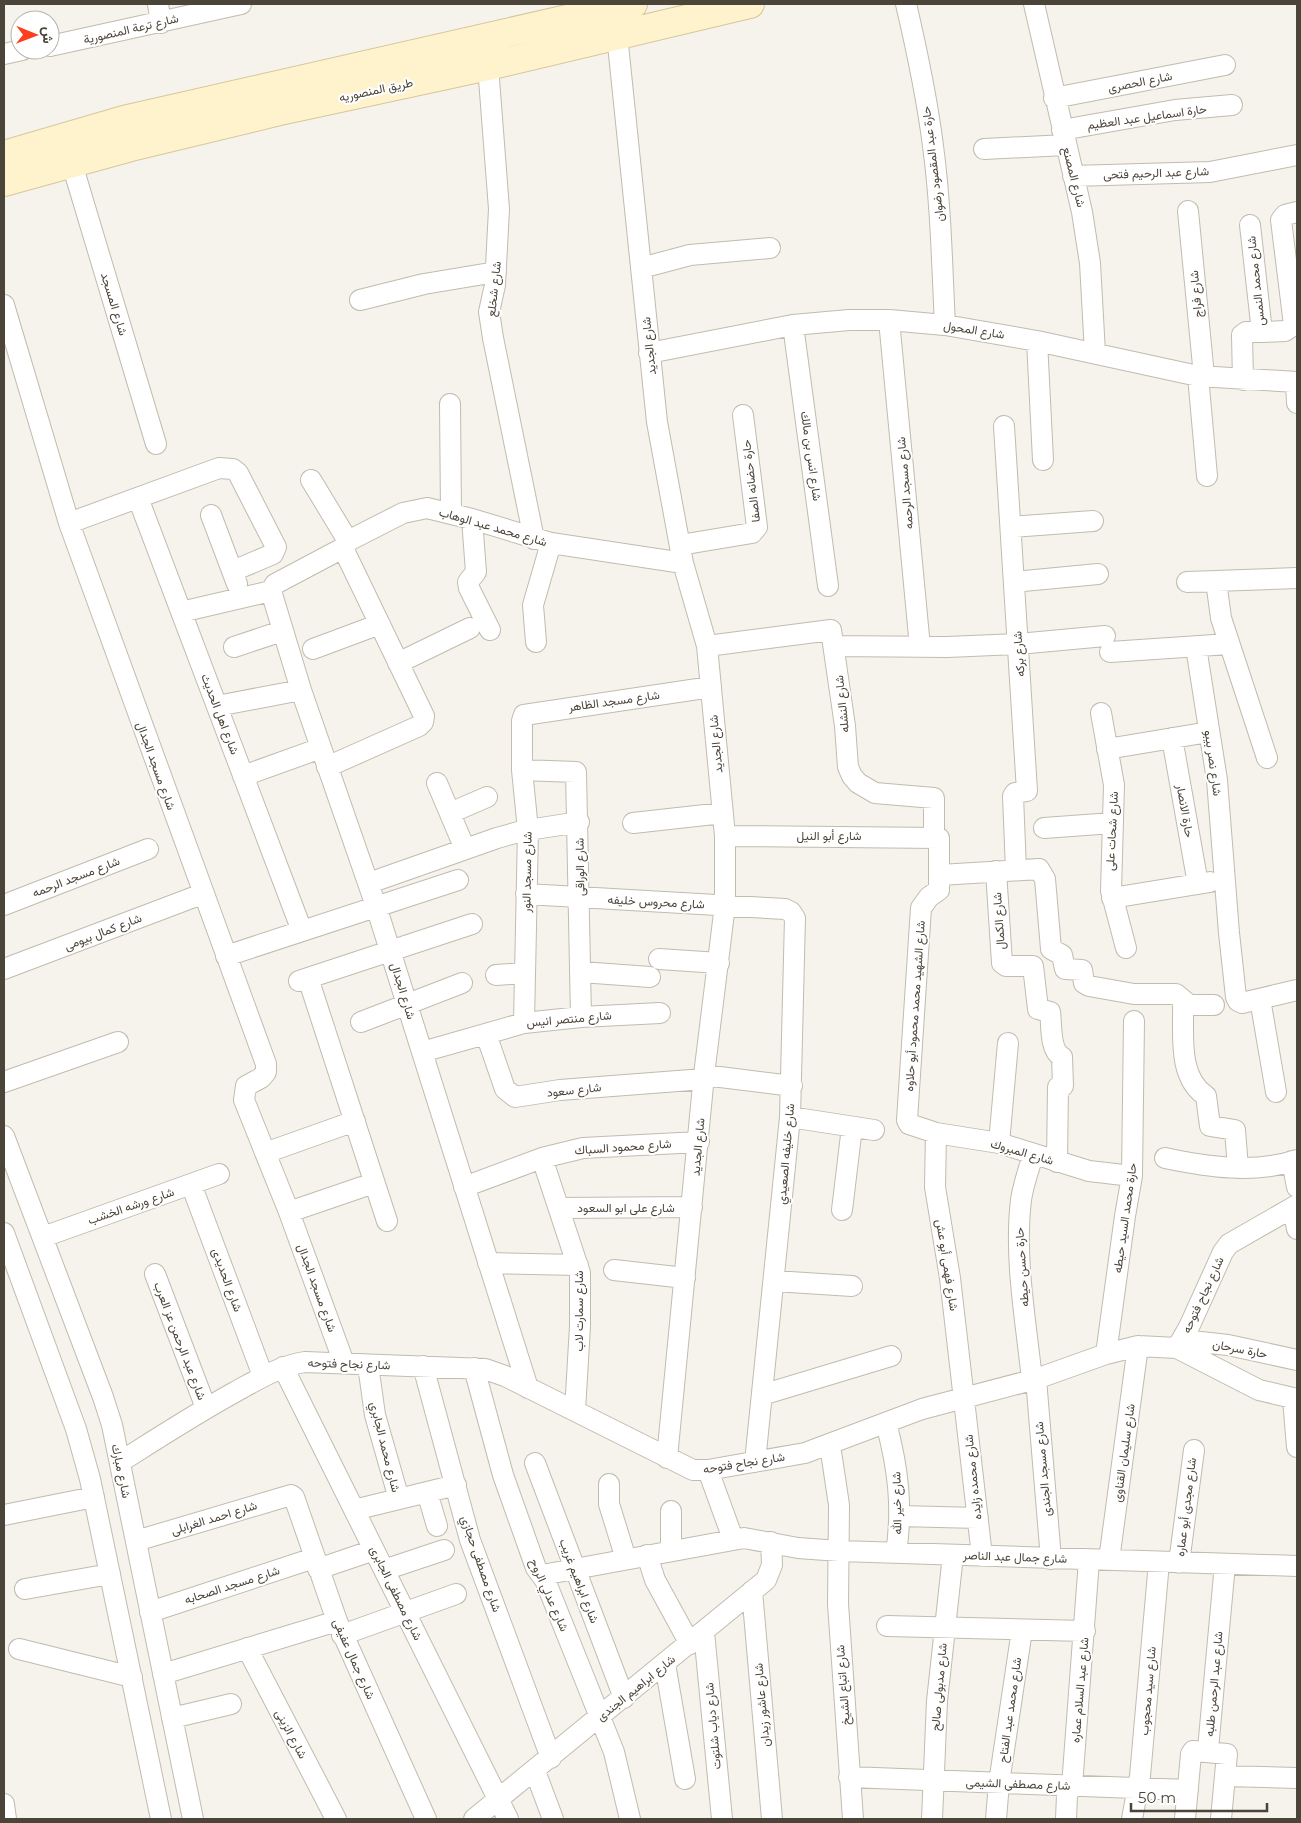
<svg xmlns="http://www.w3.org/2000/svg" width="1301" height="1823" font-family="Montserrat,Vazirmatn,sans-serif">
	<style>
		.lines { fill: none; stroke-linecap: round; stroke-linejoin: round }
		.minor-casing { stroke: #c2bbae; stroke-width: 22 }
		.secondary-casing { stroke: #d6c79b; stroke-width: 30 }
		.minor { stroke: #fff; stroke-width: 20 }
		.secondary { stroke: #fff3cd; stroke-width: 28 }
		.labels { text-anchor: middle; stroke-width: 4; stroke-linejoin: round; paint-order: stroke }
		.street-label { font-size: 12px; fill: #4b4439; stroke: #fff }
	</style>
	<rect width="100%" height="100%" fill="#f6f3ec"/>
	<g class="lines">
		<g class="minor-casing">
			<path id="minor" d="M158 4 161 23
				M906 4C917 51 927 98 933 146 941 205 942 266 945 325
				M1034 4 1082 212 1090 263 1095 353
				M617 35 657 422 683 563 707 646 725 836V905L704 1075 667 1458
				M50 46 241 4
				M4 54 22 50
				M488 66 499 209 495 285 489 312 493 338 534 539
				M1054 98 1225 65
				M1062 130 1175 110 1232 105
				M984 149 1066 145
				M72 164 156 444
				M1073 176 1210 172 1297 155
				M1188 211 1204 376
				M641 268 690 255 770 248
				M360 300 424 284 496 272
				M4 305 69 523 266 1064V1072L261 1078 246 1086 244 1100 289 1212 344 1363
				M889 320 920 647
				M793 325 828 586
				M1262 332 1285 331 1294 325 1281 220 1285 215 1297 212
				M1037 341 1043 460
				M649 353 793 325 849 320H889L945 325 1037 341 1198 376 1297 382
				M1198 376 1207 476
				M1243 380 1242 335 1246 332H1262L1250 225
				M1296 382 1297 403
				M450 404 451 513
				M1004 426 1027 791 1015 793 1013 796 1016 870
				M311 480 348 541
				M138 498 302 931
				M211 515 237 584
				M472 519 476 572 468 582 469 588 490 630
				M69 523 219 468 233 469 238 473 276 547 273 554 233 571
				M1011 527 1093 521
				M680 545 752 533 757 527 743 415
				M1216 581 1221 618 1267 758
				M1014 582 1098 574
				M1187 582 1297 578
				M181 612 271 591
				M536 642 533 605 551 543
				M707 646 831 630 845 726 848 767 852 776 858 783 875 793 934 798V837
				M835 646 947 647 1018 644 1105 636
				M234 647 282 631
				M1196 647 1217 780 1229 933 1236 997 1238 1001 1242 1003 1297 990
				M313 649 380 624
				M1110 652 1229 644
				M398 663 470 628
				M217 706 301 690
				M1101 713 1114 785 1111 891 1126 948
				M1172 738 1198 884
				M1107 749 1209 732
				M327 767 419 726 423 722 424 716 343 548
				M522 770 576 772 581 1017
				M243 776 321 748
				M437 783 465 849
				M450 813 487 797
				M633 823 723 813
				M1044 828 1113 823
				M725 836 939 838V890L929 897 921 908 907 1120 909 1124 936 1133 999 1143 1089 1171 1132 1176
				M996 871 1002 963 1006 966H1033L1038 1009 1050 1012C1052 1024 1049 1050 1062 1057L1063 1086 1058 1087 1057 1162
				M940 875 1039 869 1045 879 1051 949 1062 955 1065 969 1082 970 1084 983 1089 986 1134 994H1176L1189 1005H1214
				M369 883 497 838 522 831 579 822
				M526 894 785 909 791 912 795 918 790 1117 755 1462
				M1112 898 1210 882
				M4 905 148 849
				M226 956 458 880
				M659 959 719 963
				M4 969 202 894
				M581 972 650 977
				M496 975 525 973
				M308 978 387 1221
				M299 981 472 924
				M1260 999 1276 1092
				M1183 1003C1184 1033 1177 1077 1206 1096L1210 1126 1235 1130 1238 1168
				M361 1022 462 983
				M524 1023 528 830 522 770V721L524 715 711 687
				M486 1034 505 1089 515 1097 560 1090 704 1079
				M422 1052 524 1023 581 1017 660 1013
				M704 1075 792 1086
				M4 1082 118 1042
				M790 1117 874 1130
				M936 1133 935 1187 950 1278 982 1556
				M4 1136 103 1397 112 1425 193 1819
				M999 1143 1008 1043
				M265 1153 355 1121
				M542 1158 580 1273V1326L575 1411
				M1165 1158C1208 1167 1254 1174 1297 1160
				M1292 1161 1297 1187
				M191 1184 263 1376
				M464 1187 542 1158 583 1148 699 1142
				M559 1208 692 1207
				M1293 1208 1297 1229
				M842 1210 852 1127
				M289 1212 362 1187
				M4 1233 76 1429 90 1479 161 1819
				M43 1237 219 1174
				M488 1263 578 1265
				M614 1270 685 1278
				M155 1274 206 1408
				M774 1281 852 1286
				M1182 1340 1228 1345 1297 1360
				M1177 1348 1259 1390 1297 1399
				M1106 1354 1125 1216 1132 1176 1134 1021
				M368 1365 375 1415 399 1499
				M423 1366 470 1540 551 1758
				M283 1367 508 1819
				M474 1368 503 1475 536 1568 545 1580 614 1752 630 1819
				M1036 1379 1051 1559
				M1032 1380C1026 1321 1014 1259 1021 1200 1023 1185 1029 1169 1033 1155
				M528 1388 376 906 301 690 271 591 275 584 343 548 348 541 403 513 427 508 472 519 551 543 683 563
				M762 1395 891 1356
				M1293 1399 1297 1447
				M886 1423C898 1467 903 1508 896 1553
				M830 1445 839 1505 838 1604 853 1819
				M120 1462C158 1438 195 1414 235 1392 257 1380 279 1366 305 1362L485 1369 505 1376 693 1470H708L805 1453 922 1409 1036 1379 1106 1354 1138 1346 1177 1348 1189 1327 1223 1252 1229 1244 1297 1205
				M535 1463 624 1698
				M708 1470 733 1539
				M609 1484V1504L626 1559
				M427 1492 437 1526
				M354 1510 456 1485
				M4 1515 94 1497
				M900 1516 978 1518
				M136 1541 291 1495 294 1497 337 1621 426 1819
				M671 1551V1511
				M647 1555 655 1580 690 1644
				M1109 1560 1138 1346
				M1179 1563 1194 1450
				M318 1569 374 1550
				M384 1570 444 1550
				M542 1575 744 1538 798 1548 840 1551 1297 1566
				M25 1589 110 1574
				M752 1591 772 1819
				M150 1612 314 1558
				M887 1626 1085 1631
				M704 1632 722 1819
				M342 1635 456 1594
				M247 1648 336 1819
				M19 1649 132 1677
				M665 1664 685 1779
				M163 1674 337 1621
				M172 1718 231 1704
				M1206 1752 1227 1754 1221 1819
				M535 1771 553 1819
				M1226 1776 1297 1778
				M849 1777 1188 1790
				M4 1804 6 1819
				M474 1819 766 1580 772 1565 771 1542
				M932 1819 937 1701 953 1555
				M996 1819 999 1783 1022 1630
				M1066 1819 1067 1795 1072 1786 1089 1560
				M1132 1819 1140 1776 1159 1562
				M1185 1819 1191 1754 1193 1751 1206 1752 1208 1749 1225 1564"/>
		</g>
		<g class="secondary-casing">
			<path id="secondary" d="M4 155 124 120 633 4
				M4 182 131 147 284 110 488 66 750 4"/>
		</g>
		<use href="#minor" class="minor"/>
		<use href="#secondary" class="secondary"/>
	</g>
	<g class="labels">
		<g class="street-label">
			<text transform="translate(131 29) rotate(-13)" y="4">شارع ترعة المنصورية</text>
			<text transform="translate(1140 82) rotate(-11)" y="4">شارع الحصرى</text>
			<text transform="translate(376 90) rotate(-12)" y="4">طريق المنصوريه</text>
			<text transform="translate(1147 117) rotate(-8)" y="4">حارة اسماعيل عبد العظيم</text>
			<text transform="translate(933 164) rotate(-97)" y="4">حارة عبد المقصود رضوان</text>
			<text transform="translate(1156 173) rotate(-2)" y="4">شارع عبد الرحيم فتحى</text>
			<text transform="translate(1074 177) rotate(76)" y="4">شارع المصنع</text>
			<text transform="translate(1256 281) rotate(-96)" y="4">شارع محمد النمس</text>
			<text transform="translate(494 289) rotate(-84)" y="4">شارع شخلع</text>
			<text transform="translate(1196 294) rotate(-95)" y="4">شارع فراج</text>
			<text transform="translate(114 304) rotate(73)" y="4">شارع المسجد</text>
			<text transform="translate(974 330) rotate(9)" y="4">شارع المحول</text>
			<text transform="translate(649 346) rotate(-96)" y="4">شارع الجديد</text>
			<text transform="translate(811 456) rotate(82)" y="4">شارع انس بن مالك</text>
			<text transform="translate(751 481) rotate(-97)" y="4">حارة حضانه الصفا</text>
			<text transform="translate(905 483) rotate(-95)" y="4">شارع مسجد الرحمه</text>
			<text transform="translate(493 527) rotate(16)" y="4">شارع محمد عبد الوهاب</text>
			<text transform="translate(1019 654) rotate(-94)" y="4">شارع بركه</text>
			<text transform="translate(614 701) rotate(-8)" y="4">شارع مسجد الظاهر</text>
			<text transform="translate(842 704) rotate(-96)" y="4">شارع النشله</text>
			<text transform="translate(220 714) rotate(69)" y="4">شارع اهل الحديث</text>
			<text transform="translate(716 744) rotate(-95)" y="4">شارع الجديد</text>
			<text transform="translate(1213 763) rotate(82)" y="4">شارع نصر بيبو</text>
			<text transform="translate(156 766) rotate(70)" y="4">شارع مسجد الجدال</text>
			<text transform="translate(1185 811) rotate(80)" y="4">حارة الانصار</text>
			<text transform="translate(1112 831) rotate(-87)" y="4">شارع شحات على</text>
			<text x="829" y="840">شارع أبو النيل</text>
			<text transform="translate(580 867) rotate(-91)" y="4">شارع الوراقى</text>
			<text transform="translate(527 872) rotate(-89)" y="4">شارع مسجد النور</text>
			<text transform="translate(76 877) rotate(-21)" y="4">شارع مسجد الرحمه</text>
			<text transform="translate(656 902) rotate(3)" y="4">شارع محروس خليفه</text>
			<text transform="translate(999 921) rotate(-94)" y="4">شارع الكمال</text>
			<text transform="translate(103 932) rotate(-21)" y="4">شارع كمال بيومى</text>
			<text transform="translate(403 991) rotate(73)" y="4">شارع الجدال</text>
			<text transform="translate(915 1006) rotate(-86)" y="4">شارع الشهيد محمد محمود أبو حلاوه</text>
			<text transform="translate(569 1019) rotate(-5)" y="4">شارع منتصر انيس</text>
			<text transform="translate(574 1090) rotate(-6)" y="4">شارع سعود</text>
			<text transform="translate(623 1147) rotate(-4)" y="4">شارع محمود السباك</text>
			<text transform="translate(698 1147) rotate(-85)" y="4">شارع الجديد</text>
			<text transform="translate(1022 1152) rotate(16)" y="4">شارع المبروك</text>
			<text transform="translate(786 1154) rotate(-85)" y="4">شارع خليفه الصعيدي</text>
			<text transform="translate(131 1206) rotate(-19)" y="4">شارع ورشه الخشب</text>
			<text x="626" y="1212">شارع على ابو السعود</text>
			<text transform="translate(1125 1218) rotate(-82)" y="4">حارة محمد السيد حيطه</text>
			<text transform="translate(947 1265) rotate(81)" y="4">شارع فهمى أبو عش</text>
			<text transform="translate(1022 1267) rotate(-94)" y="4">حارة حسن حيطه</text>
			<text transform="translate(227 1280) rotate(70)" y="4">شارع الحديدى</text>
			<text transform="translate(317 1288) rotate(70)" y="4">شارع مسجد الجدال</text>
			<text transform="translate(1203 1295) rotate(-65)" y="4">شارع نجاح فتوحه</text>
			<text transform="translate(579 1311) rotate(-90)" y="4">شارع سمارت لاب</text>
			<text transform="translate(180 1341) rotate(69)" y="4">شارع عبد الرحمن عز العرب</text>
			<text transform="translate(1240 1349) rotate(11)" y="4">حارة سرحان</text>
			<text transform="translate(349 1364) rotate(2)" y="4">شارع نجاح فتوحه</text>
			<text transform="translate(385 1447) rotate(76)" y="4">شارع محمد الجابري</text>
			<text transform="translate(1124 1453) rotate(-82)" y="4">شارع سليمان القناوى</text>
			<text transform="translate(744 1463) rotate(-9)" y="4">شارع نجاح فتوحه</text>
			<text transform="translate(1043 1469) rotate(-95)" y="4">شارع مسجد الجندى</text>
			<text transform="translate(121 1471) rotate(78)" y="4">شارع مبارك</text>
			<text transform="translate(973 1477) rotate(-96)" y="4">شارع محمده زايده</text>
			<text transform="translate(897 1503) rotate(-91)" y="4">شارع خير الله</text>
			<text transform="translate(1186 1507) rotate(-83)" y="4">شارع مجدى أبو عماره</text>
			<text transform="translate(214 1518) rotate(-17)" y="4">شارع احمد الغرابلى</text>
			<text transform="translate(1015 1557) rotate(2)" y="4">شارع جمال عبد الناصر</text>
			<text transform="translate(481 1564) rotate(71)" y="4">شارع مصطفى حجازي</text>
			<text transform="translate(579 1581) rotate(69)" y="4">شارع ابراهيم غريب</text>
			<text transform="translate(232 1585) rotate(-18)" y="4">شارع مسجد الصحابه</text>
			<text transform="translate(396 1593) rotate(64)" y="4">شارع مصطفى الجابرى</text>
			<text transform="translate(549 1595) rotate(66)" y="4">شارع عدلي الروح</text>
			<text transform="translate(354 1659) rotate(66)" y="4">شارع جمال عفيفى</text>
			<text transform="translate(1214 1684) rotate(-85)" y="4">شارع عبد الرحمن طلبه</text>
			<text transform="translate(843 1685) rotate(-94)" y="4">شارع اتباع الشيخ</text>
			<text transform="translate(939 1687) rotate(-85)" y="4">شارع مدبولى صالح</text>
			<text transform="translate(636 1688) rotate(-39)" y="4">شارع ابراهيم الجندى</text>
			<text transform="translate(1080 1690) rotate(-85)" y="4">شارع عبد السلام عماره</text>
			<text transform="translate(1148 1691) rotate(-85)" y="4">شارع سيد محجوب</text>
			<text transform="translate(762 1705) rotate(-95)" y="4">شارع عاشور زيدان</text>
			<text transform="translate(1010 1710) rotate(-82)" y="4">شارع محمد عبد الفتاح</text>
			<text transform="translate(713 1726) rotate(-95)" y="4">شارع دياب شلتوت</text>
			<text transform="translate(291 1734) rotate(62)" y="4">شارع الزينى</text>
			<text transform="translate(1018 1784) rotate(2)" y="4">شارع مصطفى الشيمى</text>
		</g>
	</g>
	<rect width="1301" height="1823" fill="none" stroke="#4b4439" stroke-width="10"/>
	<g transform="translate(35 35) rotate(91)"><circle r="24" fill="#ffffff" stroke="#b7b4b0"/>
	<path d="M0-4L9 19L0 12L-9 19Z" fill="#fc3f1d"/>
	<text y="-8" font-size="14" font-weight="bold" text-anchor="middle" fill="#4b4439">ش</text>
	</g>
	<path d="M1131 1803v8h136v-8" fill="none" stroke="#4b4439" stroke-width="2.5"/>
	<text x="1138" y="1803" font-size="15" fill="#4b4439" stroke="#ffffff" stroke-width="4" paint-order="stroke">50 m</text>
</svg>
